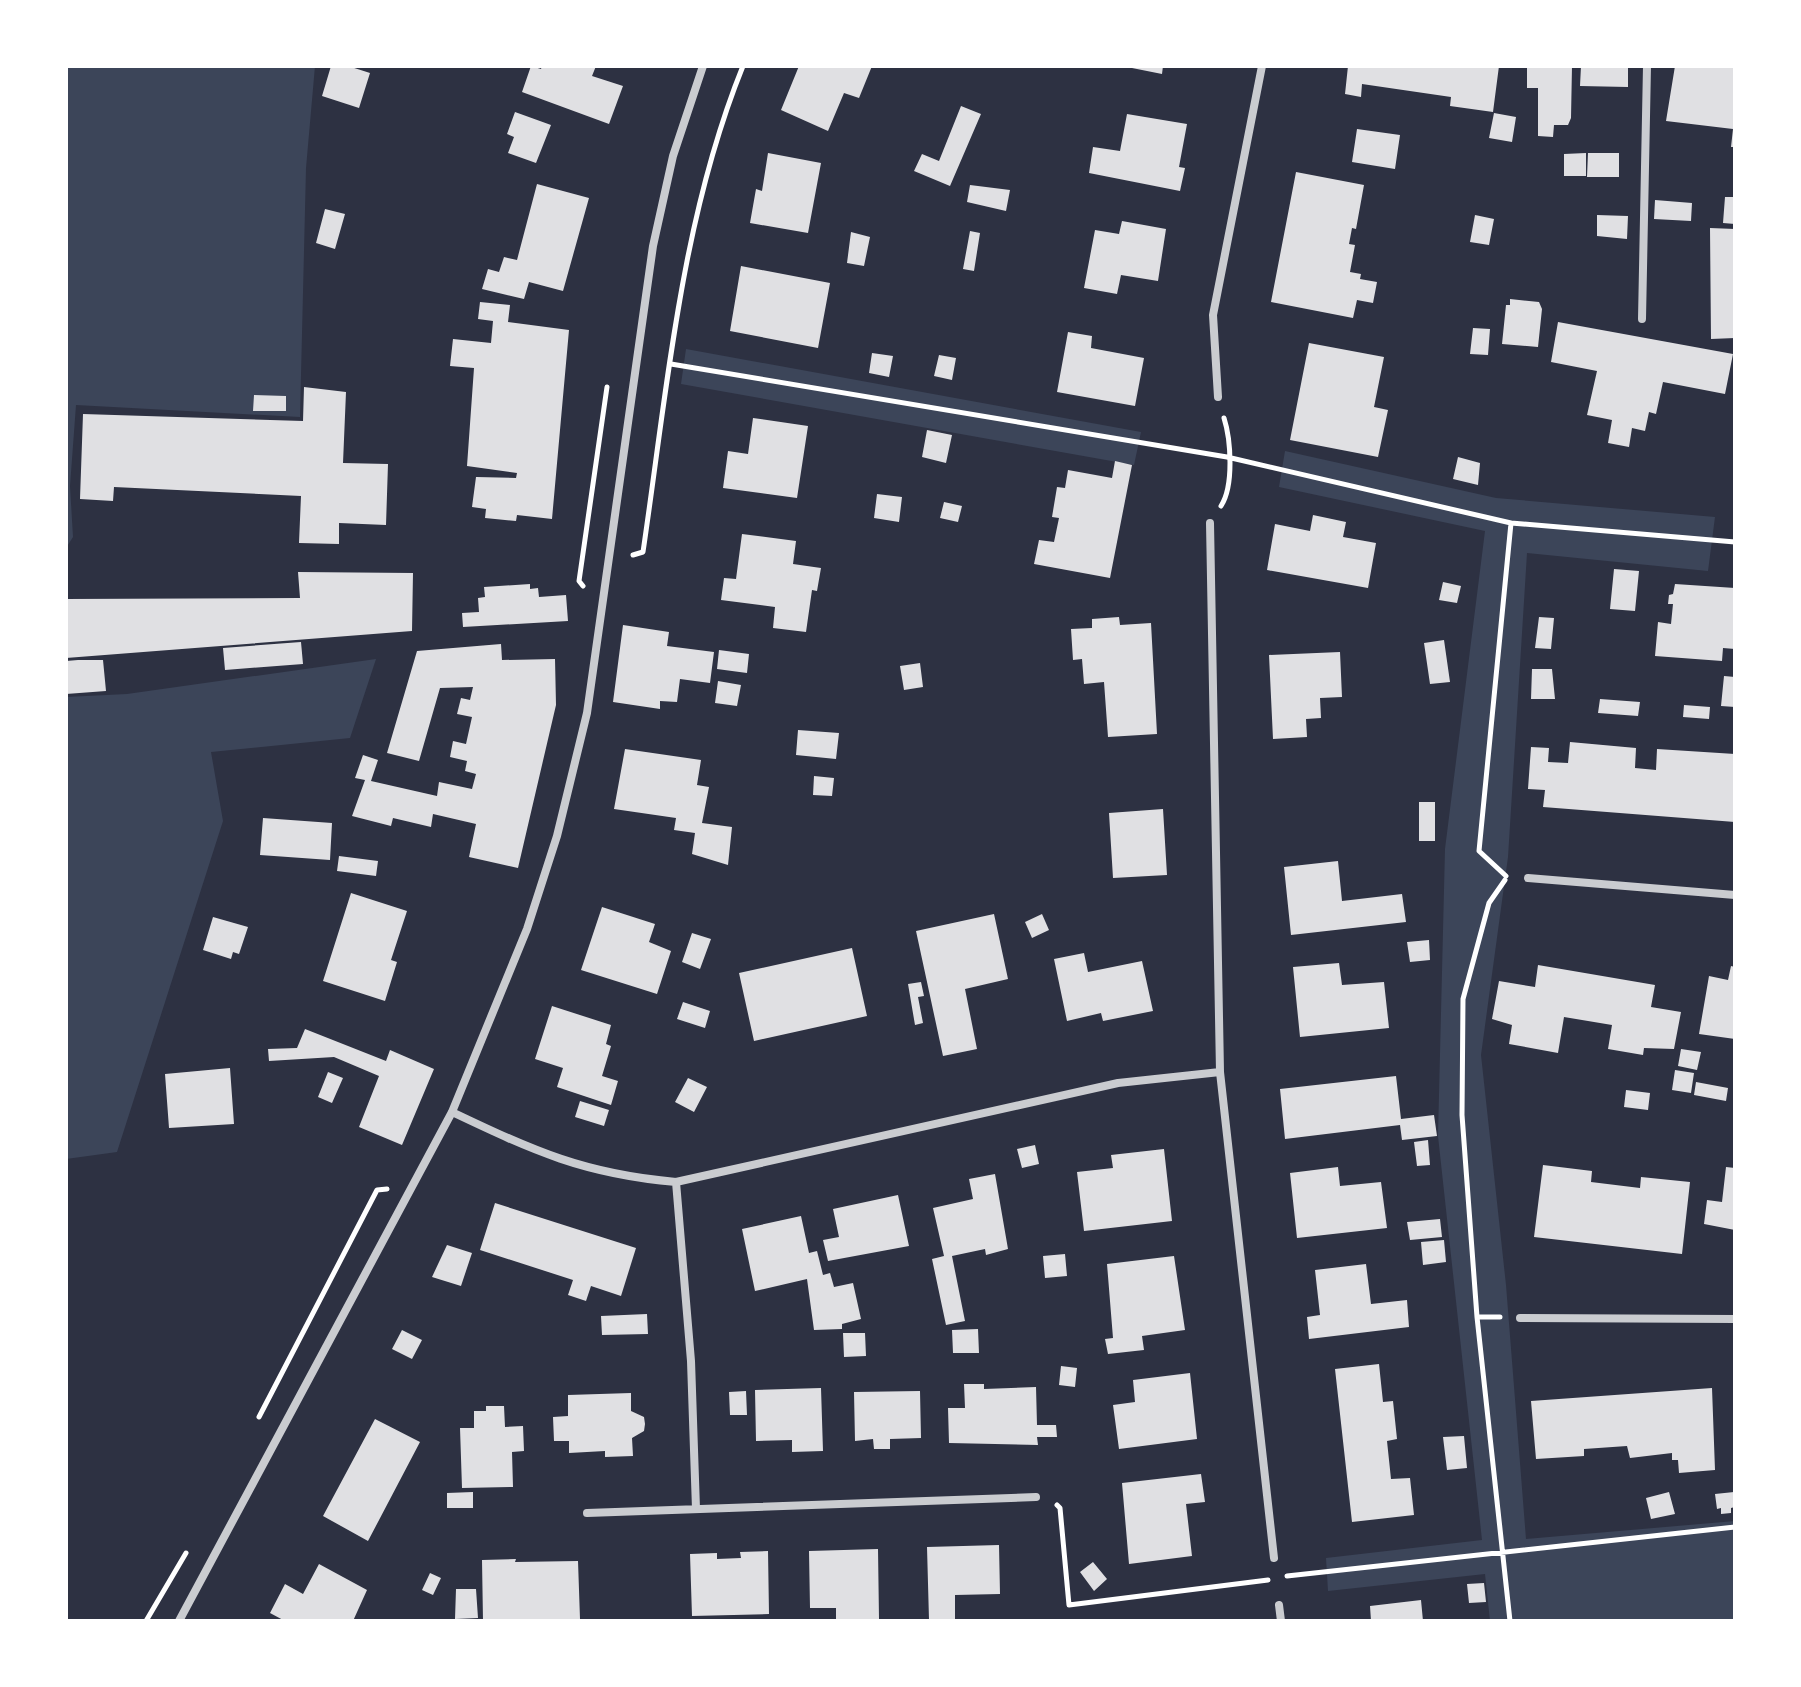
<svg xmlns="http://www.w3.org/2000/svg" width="1801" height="1687" font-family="Bitter,serif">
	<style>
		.green { fill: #3c4559 }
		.building { fill: #e0e0e3 }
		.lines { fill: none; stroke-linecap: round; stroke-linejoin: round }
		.path { stroke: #fff; stroke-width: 5 }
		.minor { stroke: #caccd0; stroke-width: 8 }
	</style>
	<rect width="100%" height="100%" fill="#2d3142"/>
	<path class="green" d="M66 66H315L306 168 300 417 76 405 70 486 73 537 66 548Z
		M686 349 1141 432 1134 465 681 384Z
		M1285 451 1496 498 1715 517 1708 571 1527 553 1508 857 1481 1055 1506 1285 1526 1539 1735 1521V1621H1490L1485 1574 1328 1591 1326 1558 1482 1540 1438 1136 1445 849 1485 531 1279 487Z
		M376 659 350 738 211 752 223 821 117 1152 66 1159V697L127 694Z"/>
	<path class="building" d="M331 66H348L370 73 359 108 322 96Z
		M531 66 541 69 542 66H596L592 76 623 86 609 124 522 92Z
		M799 66H872L859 98 844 93 828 131 781 110Z
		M1122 66H1163L1162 74Z
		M1348 66H1499L1493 112 1450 106 1451 97 1362 84 1361 97 1345 94Z
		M1527 66H1572L1571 118 1568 125H1554L1553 137 1538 136V88H1527Z
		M1581 66H1628V87L1580 86Z
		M1675 66H1735V147H1731L1733 129 1666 121Z
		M961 106 981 114 950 186 914 171 922 154 939 161Z
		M515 112 551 125 536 163 508 153 514 137 507 134Z
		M1494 113 1516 117 1512 142 1489 138Z
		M1127 114 1187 124 1179 167 1185 168 1180 191 1089 173 1093 147 1120 151Z
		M1357 129 1400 135 1395 169 1352 162Z
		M768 153 821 163 808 233 750 223 756 189 762 191Z
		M1586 153V176H1564V154Z
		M1588 153H1619V177H1587Z
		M1296 172 1364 185 1356 229 1352 228 1349 244 1355 245 1350 272 1361 274 1360 279 1377 282 1373 303 1357 300 1353 318 1271 302Z
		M537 184 589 198 563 291 529 282 524 299 482 289 488 269 499 272 504 257 517 260Z
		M970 185 1010 190 1006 211 967 202Z
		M1725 197H1735V224L1723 223Z
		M1655 200 1692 203 1691 221 1654 219Z
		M325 209 345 214 335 249 316 243Z
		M1475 215 1494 219 1489 245 1470 242Z
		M1597 215 1628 216 1627 239 1597 236Z
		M1122 221 1166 229 1158 281 1121 275 1117 294 1084 288 1095 230 1119 234Z
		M1710 228 1735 229V338L1711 339Z
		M970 231 980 233 974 271 963 269Z
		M851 232 870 237 864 266 847 263Z
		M741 266 830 283 818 348 730 331Z
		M1510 299 1539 302 1542 309 1538 347 1502 344 1506 305H1510Z
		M480 302 510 305 508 322 569 330 552 519 517 515 516 521 485 518 486 509 472 507 476 477 516 478 517 473 467 466 474 368 450 366 453 339 491 343 493 321 478 319Z
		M1558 322 1733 354 1725 394 1663 382 1656 414 1649 412 1645 431 1632 428 1629 447 1608 443 1612 420 1587 415 1597 371 1551 362Z
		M1473 328 1490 329 1488 355 1470 354Z
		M1068 332 1092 336 1091 348 1144 358 1135 406 1057 392Z
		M1309 343 1384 357 1374 407 1388 410 1378 457 1290 440Z
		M872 353 893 356 889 377 869 373Z
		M939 355 956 358 952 380 934 376Z
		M304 387 346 392 343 463 388 464 386 525 339 523V544L299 543 301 496 114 487 113 501 80 499 83 414 303 421Z
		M254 395 286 396V411H253Z
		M753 418 808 426 797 498 723 488 728 451 748 454Z
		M927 430 952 435 946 463 922 457Z
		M1458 457 1480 463 1478 485 1453 479Z
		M1115 461 1132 465 1110 578 1034 564 1039 540 1054 542 1059 518 1052 517 1057 487 1065 488 1068 470 1112 478Z
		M877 494 902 497 899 522 874 518Z
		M944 502 962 506 958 522 940 518Z
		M1313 515 1346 522 1343 537 1376 543 1368 588 1267 570 1275 524 1310 531Z
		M742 534 796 541 793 564 821 568 817 591 812 590 806 632 773 628 775 607 721 600 724 578 736 579Z
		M1614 569 1639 571 1635 611 1610 609Z
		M298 572 413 573 412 631 66 658V599L300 598Z
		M1443 582 1461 586 1457 603 1439 600Z
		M530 584V589L538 588 539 597 566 595 568 621 463 627 462 613 479 612 478 598 485 597 484 587Z
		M1675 584 1735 588V649L1723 648 1722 661 1655 656 1658 622 1671 624 1673 604H1668L1669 595 1673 594Z
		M1119 617 1120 625 1151 623 1157 734 1108 737 1104 682 1084 684 1082 659 1073 660 1071 629 1092 628V619Z
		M1539 617 1554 618 1551 649 1535 648Z
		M623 625 669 632 667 646 714 652 710 683 680 679 677 702 660 701V709L613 702Z
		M1444 640 1450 682 1430 684 1424 643Z
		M301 642 303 664 225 670 223 648Z
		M501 644 502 660 555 659 556 705 518 868 469 857 476 824 433 814 431 827 393 818 391 826 352 816 365 780 355 778 363 755 378 760 371 781 437 796 439 782 472 789 476 774 465 771 467 761 450 757 453 741 466 744 472 717 457 714 461 698 470 700 473 687 440 688 419 761 387 753 417 651Z
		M719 650 749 654 747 673 717 669Z
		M1340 652 1342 697 1320 698 1321 718 1306 719 1307 737 1273 739 1269 655Z
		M78 660H103L106 691 66 694V661Z
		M920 663 923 687 904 690 900 666Z
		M1532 669H1552L1555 699H1531Z
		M1724 676 1735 677V707L1721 706Z
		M718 681 741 685 737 706 715 703Z
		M1600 699 1640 702 1638 716 1598 713Z
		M1684 705 1710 707 1709 719 1683 717Z
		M798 730 839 733 836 759 796 755Z
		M1570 742 1636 748 1635 768 1656 770 1657 749 1735 754V822L1543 807 1545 790 1528 789 1531 747 1549 748 1548 762 1568 763Z
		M625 749 701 760 697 785 709 787 702 823 732 827 728 865 692 854 695 833 674 830 676 818 614 809Z
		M814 776 834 778 832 796 813 795Z
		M1419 802H1435V841H1419Z
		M1163 809 1167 875 1113 878 1109 813Z
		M263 818 332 823 330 860 260 855Z
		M339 856 378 861 376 876 337 871Z
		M1338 861 1342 901 1402 894 1406 922 1291 935 1284 867Z
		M351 893 407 911 391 960 397 962 385 1001 323 981Z
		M602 907 655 924 649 942 671 951 657 994 581 970Z
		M994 914 1008 979 965 989 977 1049 943 1056 916 931Z
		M1042 914 1049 930 1032 938 1025 922Z
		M213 917 248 927 239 954 233 952 231 959 203 950Z
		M692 933 711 939 700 969 682 962Z
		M1429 940 1430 960 1410 962 1407 942Z
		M852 948 867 1016 754 1041 739 973Z
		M1084 953 1088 972 1142 961 1153 1011 1103 1021 1101 1013 1067 1021 1054 959Z
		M1339 963 1342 985 1384 982 1389 1028 1300 1037 1293 967Z
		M1538 965 1655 985 1651 1007 1681 1012 1674 1049 1644 1048 1643 1055 1608 1049 1612 1025 1564 1017 1558 1053 1509 1044 1512 1025 1492 1019 1499 981 1535 987Z
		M1731 966 1735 967V1039L1699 1034 1709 976 1728 980Z
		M921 982 924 996 918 997 923 1023 915 1025 908 984Z
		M683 1002 710 1011 705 1028 677 1019Z
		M552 1006 611 1025 606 1044 611 1046 602 1076 618 1081 611 1105 557 1087 563 1068 535 1059Z
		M305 1029 386 1061 390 1050 434 1069 402 1145 359 1127 379 1076 334 1057 269 1061 268 1049 297 1048Z
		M1681 1049 1701 1052 1697 1070 1678 1066Z
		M230 1068 234 1124 169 1128 165 1074Z
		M1675 1070 1694 1073 1691 1093 1672 1090Z
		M328 1072 343 1078 332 1103 318 1097Z
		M1396 1076 1401 1119 1434 1115 1437 1136 1402 1140 1400 1125 1285 1139 1280 1089Z
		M688 1078 707 1087 694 1112 675 1102Z
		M1696 1082 1728 1088 1726 1101 1694 1095Z
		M1626 1090 1650 1093 1648 1110 1624 1107Z
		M580 1101 609 1110 604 1126 575 1117Z
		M1428 1140 1430 1165 1417 1166 1414 1142Z
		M1035 1145 1039 1164 1022 1168 1017 1149Z
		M1164 1149 1172 1221 1084 1231 1077 1172 1113 1168 1111 1155Z
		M1543 1165 1592 1171 1591 1182 1640 1188 1641 1177 1690 1182 1682 1254 1534 1237Z
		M1338 1167 1340 1186 1381 1182 1387 1228 1297 1238 1290 1173Z
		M1726 1167 1735 1168V1230L1704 1224 1707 1200 1722 1202Z
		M995 1174 1008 1249 986 1255 985 1249 952 1256 965 1321 946 1325 932 1259 944 1256 933 1208 973 1199 969 1179Z
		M898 1195 909 1246 828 1261 823 1240 839 1237 833 1209Z
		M495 1203 636 1248 621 1296 591 1286 586 1301 568 1295 573 1280 480 1250Z
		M801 1216 809 1253 817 1251 823 1275 830 1273 834 1287 853 1283 861 1319 842 1324V1329L814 1330 807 1279 755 1291 742 1229Z
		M1440 1219 1442 1237 1410 1240 1407 1222Z
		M1444 1240 1446 1262 1423 1265 1421 1242Z
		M447 1245 472 1253 461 1286 432 1277Z
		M1065 1254 1067 1276 1045 1278 1043 1256Z
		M1174 1256 1185 1330 1142 1336 1144 1350 1108 1354 1105 1339 1113 1338 1107 1264Z
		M1366 1264 1371 1304 1407 1300 1409 1327 1309 1339 1307 1317 1320 1315 1315 1270Z
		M647 1314 648 1334 602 1335 601 1316Z
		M978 1329 979 1353H953L952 1330Z
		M402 1330 422 1340 412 1359 392 1349Z
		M843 1333H865L866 1356 844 1357Z
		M1379 1364 1383 1402 1393 1401 1397 1439 1387 1441 1391 1479 1410 1478 1414 1515 1352 1522 1335 1369Z
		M1061 1366 1077 1368 1075 1387 1059 1385Z
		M1190 1373 1197 1439 1119 1449 1113 1405 1135 1402 1133 1380Z
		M964 1384H984V1389L1036 1387 1037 1425H1056L1057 1437H1037L1038 1445 949 1443 948 1408H965Z
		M821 1388 823 1451 792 1452V1440L756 1441 755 1390Z
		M1712 1388 1715 1470 1679 1473 1678 1460H1672V1453L1630 1458 1627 1446 1584 1449V1456L1536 1459 1531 1401Z
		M746 1391 747 1415H730L729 1392Z
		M920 1391 921 1438 890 1439V1449H874L873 1439 855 1441 854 1392Z
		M631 1393V1411L644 1417 645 1424 644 1431 632 1438 633 1456 605 1457V1451L569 1453V1441H554L553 1417 568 1416V1395Z
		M486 1406H504L505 1427 523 1426 524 1451 512 1452 513 1487 462 1488 460 1428H474V1411H486Z
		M375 1419 420 1442 368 1541 323 1516Z
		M1464 1436 1467 1468 1447 1470 1443 1437Z
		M1201 1474 1205 1502 1186 1504 1192 1556 1129 1564 1122 1483Z
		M473 1492V1508H447V1493Z
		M1669 1492 1675 1514 1651 1519 1646 1498Z
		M1734 1492 1735 1507 1731 1508V1513L1721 1514V1508L1717 1509 1715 1494Z
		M999 1545 1000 1594 955 1595V1619L929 1620 927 1547Z
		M878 1549 879 1619H836V1608H810L809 1551Z
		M768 1551 769 1614 692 1616 690 1554 717 1553V1559L741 1558 740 1552Z
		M516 1559 515 1562 578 1561 580 1619 483 1621 482 1560Z
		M1093 1562 1107 1579 1094 1591 1080 1572Z
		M319 1564 367 1590 353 1621H285L270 1613 285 1584 303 1594Z
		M430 1573 441 1578 433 1595 422 1590Z
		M1484 1583 1486 1602 1469 1603 1467 1584Z
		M456 1589H476L478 1618 455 1619Z
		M1421 1600 1423 1621H1371L1370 1606Z"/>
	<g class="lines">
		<path class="path" d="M671 364 1227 457 1511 523
			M1221 506C1234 486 1231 440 1224 418
			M633 555 643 552C667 390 681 219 743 66
			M583 586 579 581 607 387
			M1506 876 1479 851 1511 523 1735 542
			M1505 880 1489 903 1463 999 1462 1115 1477 1317 1510 1621
			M1477 1317H1500
			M259 1417 377 1190 387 1189
			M1057 1505 1060 1508 1069 1605 1268 1580
			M1287 1576 1735 1527
			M146 1621 186 1553"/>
		<path class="minor" d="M1642 319 1647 66
			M1218 397 1213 315 1262 66
			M1210 523 1220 1072 1274 1558
			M1528 878 1735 895
			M452 1112C534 1151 584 1174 676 1182L1118 1083 1220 1072
			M676 1182 691 1361 696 1509
			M1520 1318 1735 1319
			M587 1513 1036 1497
			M1279 1605 1281 1621
			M179 1621 452 1112 527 929 557 836 587 713 653 246 673 156 703 66"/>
	</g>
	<rect width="1801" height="1687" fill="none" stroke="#ffffff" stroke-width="136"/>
</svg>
